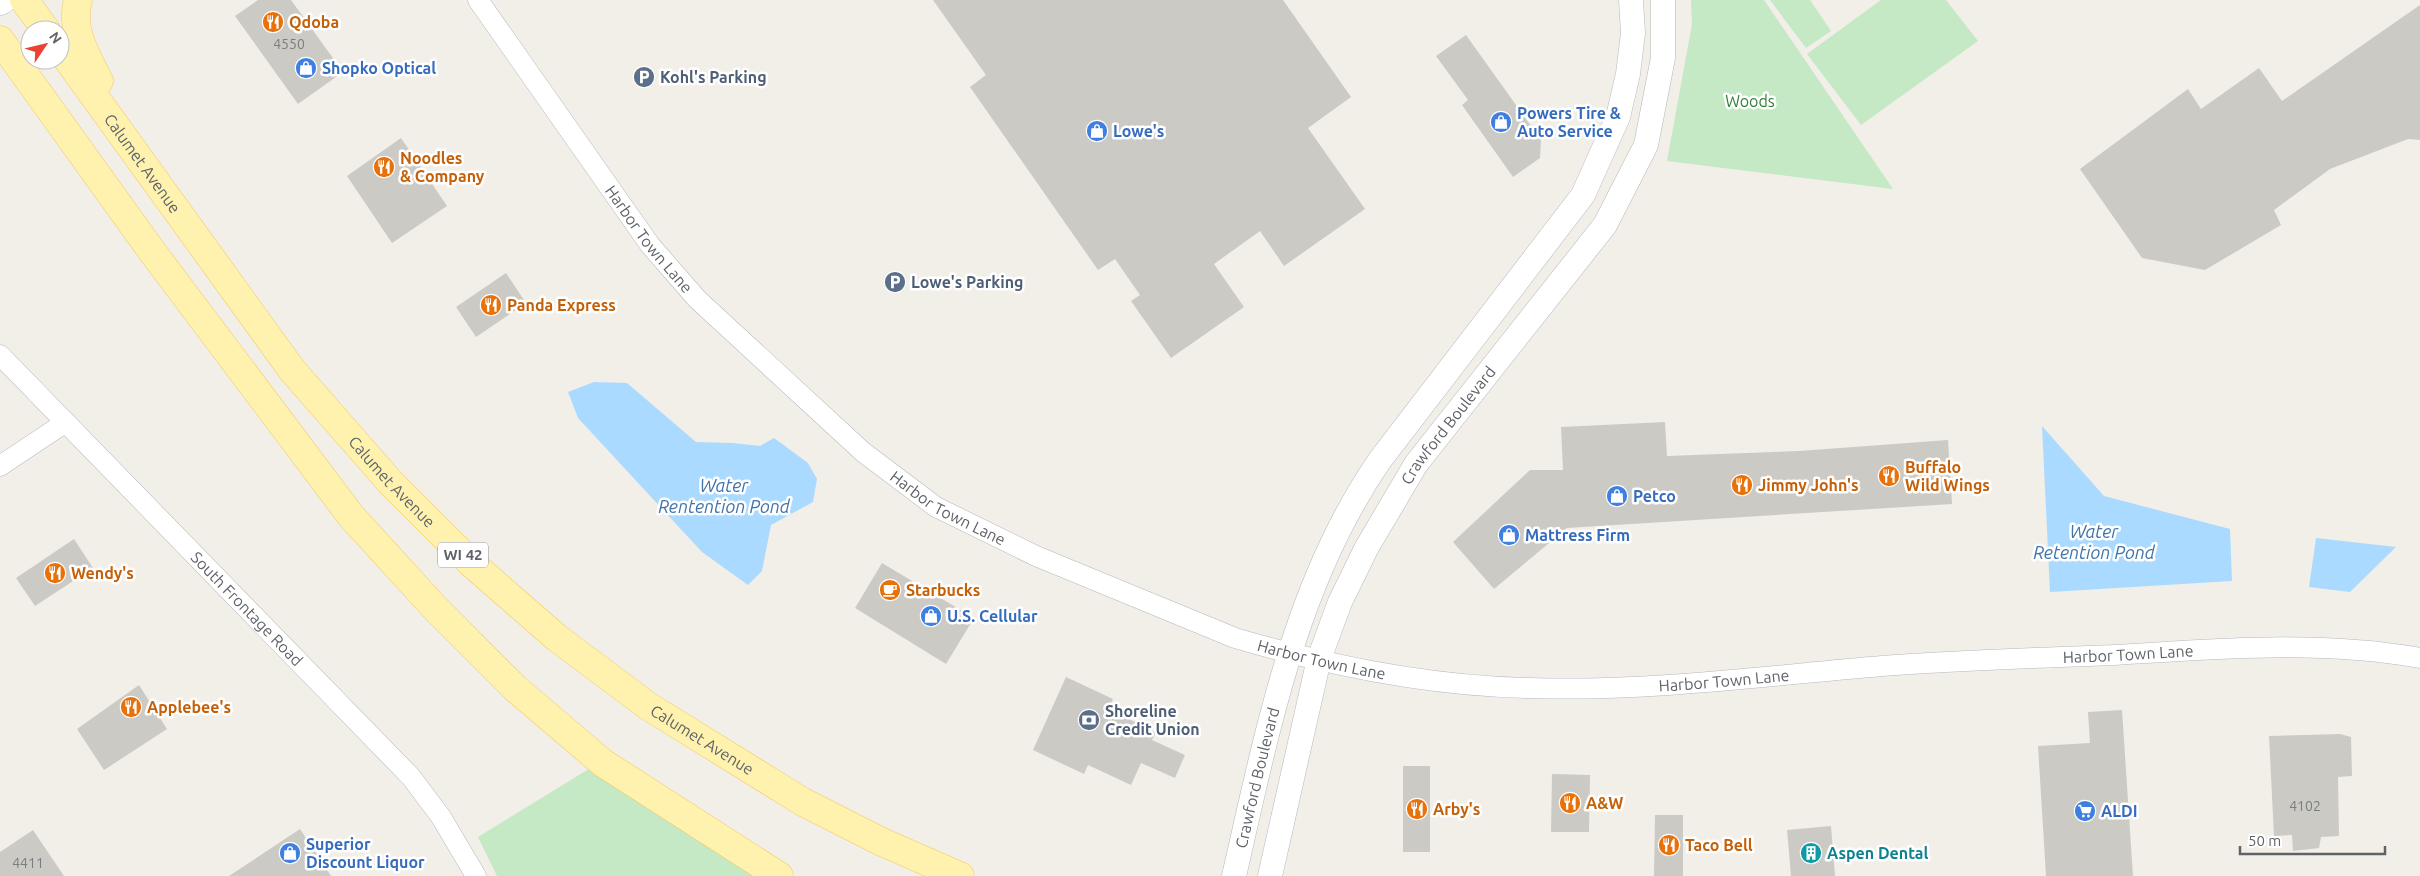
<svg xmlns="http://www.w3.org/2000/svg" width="2420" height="876" font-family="Ubuntu,sans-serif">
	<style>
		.green { fill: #c5e8c5 }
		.water { fill: #aadaff }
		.building { fill: #cccac5 }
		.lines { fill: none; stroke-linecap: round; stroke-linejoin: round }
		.minor-casing { stroke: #b5b8bc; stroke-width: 21 }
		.tertiary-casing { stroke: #b5b8bc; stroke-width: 25 }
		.secondary-casing { stroke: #b6babf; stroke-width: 29 }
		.primary-casing { stroke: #f2c960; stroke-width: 29 }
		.minor { stroke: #fff; stroke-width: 20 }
		.tertiary { stroke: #fff; stroke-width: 24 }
		.secondary { stroke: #fff; stroke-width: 28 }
		.primary { stroke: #fff2af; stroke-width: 28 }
		.labels { text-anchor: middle; stroke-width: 5; stroke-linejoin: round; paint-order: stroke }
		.number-label { font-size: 14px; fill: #7a7d7f }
		.shield { fill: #fff; stroke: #8f9295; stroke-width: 1 }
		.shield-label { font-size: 15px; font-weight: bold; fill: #5f6368 }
		.food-label { font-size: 16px; font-weight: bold; fill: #c56008; stroke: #fff; text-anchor: start }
		.shop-label { font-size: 16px; font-weight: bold; fill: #366cbe; stroke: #fff; text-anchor: start }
		.service-label { font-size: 16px; font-weight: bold; fill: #4e5e75; stroke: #fff; text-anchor: start }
		.park-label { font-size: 16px; fill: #348238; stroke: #fff }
		.street-label { font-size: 16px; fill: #5f6368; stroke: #fff }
		.culture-label { font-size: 16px; font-weight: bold; fill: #0d838f; stroke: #fff; text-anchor: start }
		.water-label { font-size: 18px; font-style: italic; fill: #4174aa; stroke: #fff }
	</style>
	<rect width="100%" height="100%" fill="#f1efe8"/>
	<path class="green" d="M1691 0H1764L1893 189 1667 161 1692 24Z
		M1770 0H1810L1831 31 1806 48Z
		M1881 0H1946L1978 41 1861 125 1807 54Z
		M592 767 759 876H497L478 837Z"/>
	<path class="water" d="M594 382 627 383 696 442 733 443 760 446 774 438 808 463 817 479 813 502 771 525 762 571 748 585 702 552 578 418 568 392Z
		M2042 426 2104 496 2230 529 2232 581 2050 592Z
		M2316 538 2396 547 2350 592 2309 587Z"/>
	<path class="building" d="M258 0H291L343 72 298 104 235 16Z
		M933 0H1283L1351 97 1308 128 1365 209 1284 266 1260 231 1214 264 1244 307 1171 358 1131 301 1140 295 1115 259 1098 270 970 87 986 75Z
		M2420 5V140L2408 139 2330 169 2274 210 2281 225 2205 270 2142 258 2080 169 2188 89 2201 109 2259 68 2282 101Z
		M1466 35 1541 140 1540 158 1513 177 1462 105 1468 100 1436 56Z
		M401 138 447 206 392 243 347 176Z
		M506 273 526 303 476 337 456 307Z
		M1665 422 1667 456 1799 451 1948 440 1952 504 1567 528 1494 589 1453 542 1530 470H1563L1561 427Z
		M74 539 93 568 35 606 16 578Z
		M882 563 974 618 946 664 855 608Z
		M1066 677 1113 699 1108 709 1156 732 1152 740 1185 755 1175 778 1141 763 1131 785 1088 765 1084 774 1033 750Z
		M139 685 167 729 104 770 77 729Z
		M2122 710 2133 876H2046L2038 746 2090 743 2088 712Z
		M2340 734 2351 737 2352 776 2338 777 2339 836 2321 837 2319 848 2293 851 2292 835 2274 836 2269 736Z
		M1403 766H1430V852H1403Z
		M1552 774 1590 775 1589 832H1551Z
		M1655 815H1683V876H1654Z
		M1831 826 1835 876H1791L1787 830Z
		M300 829 331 876H229Z
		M33 830 64 876H0V852Z"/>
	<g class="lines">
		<g class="minor-casing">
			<g id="minor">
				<path id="s1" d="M478 0 650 245 697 299 863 452 936 507 1036 556 1235 638C1330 666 1429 686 1529 688 1647 692 1764 676 1882 666 1959 660 2038 658 2115 655 2217 649 2319 640 2420 658"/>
				<path id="s2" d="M0 355 411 777 441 817 476 876"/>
				<path d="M0 466 66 422"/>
			</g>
		</g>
		<g class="tertiary-casing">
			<g id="tertiary">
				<path id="s3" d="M1234 876C1267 733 1295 583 1380 460L1583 195 1618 117 1628 74 1633 33 1631 0"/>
				<path id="s4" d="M1270 876 1319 659 1340 602 1367 547 1416 464 1605 225 1646 145 1663 58V0"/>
			</g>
		</g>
		<g class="secondary-casing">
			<path id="secondary" d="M0 1 2 0"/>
		</g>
		<g class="primary-casing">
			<g id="primary">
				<path d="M24 0 46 30"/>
				<path d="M78 0C70 30 86 55 99 81"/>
				<path d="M0 40 151 250 351 516 436 609 516 689 603 763 779 876"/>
				<path id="s5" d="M60 49 292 370 391 483 471 563 557 638 648 706 803 802 882 842 960 876"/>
			</g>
		</g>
		<use href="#minor" class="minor"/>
		<use href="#tertiary" class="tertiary"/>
		<use href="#secondary" class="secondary"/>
		<use href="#primary" class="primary"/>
	</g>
	<defs>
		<g id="restaurant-disc" transform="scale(1.125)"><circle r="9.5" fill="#e8710a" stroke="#fff"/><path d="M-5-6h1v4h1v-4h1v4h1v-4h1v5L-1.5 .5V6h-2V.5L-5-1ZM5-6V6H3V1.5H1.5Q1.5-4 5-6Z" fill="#fff"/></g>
		<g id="shop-disc" transform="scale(1.125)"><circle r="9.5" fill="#3f7fe0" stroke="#fff"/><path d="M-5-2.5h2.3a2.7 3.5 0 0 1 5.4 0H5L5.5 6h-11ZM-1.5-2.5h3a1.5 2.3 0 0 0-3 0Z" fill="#fff"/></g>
		<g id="parking-disc" transform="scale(1.125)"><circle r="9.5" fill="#5c6f8a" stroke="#fff"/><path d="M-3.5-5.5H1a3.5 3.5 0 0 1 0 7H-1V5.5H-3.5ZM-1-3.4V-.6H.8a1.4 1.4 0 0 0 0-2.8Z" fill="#fff"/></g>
		<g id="cafe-disc" transform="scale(1.125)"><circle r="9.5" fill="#e8710a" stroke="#fff"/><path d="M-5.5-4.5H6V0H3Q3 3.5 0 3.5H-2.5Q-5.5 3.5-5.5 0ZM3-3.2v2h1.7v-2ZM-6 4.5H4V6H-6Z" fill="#fff"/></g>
		<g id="bank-disc" transform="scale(1.125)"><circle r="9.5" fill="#5c6f8a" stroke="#fff"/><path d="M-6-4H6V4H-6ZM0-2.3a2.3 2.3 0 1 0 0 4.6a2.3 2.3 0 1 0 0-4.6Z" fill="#fff"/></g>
		<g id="supermarket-disc" transform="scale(1.125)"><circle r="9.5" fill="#3f7fe0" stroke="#fff"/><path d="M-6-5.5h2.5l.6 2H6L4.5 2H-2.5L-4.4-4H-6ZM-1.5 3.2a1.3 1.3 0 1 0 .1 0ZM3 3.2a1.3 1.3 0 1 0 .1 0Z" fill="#fff"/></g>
		<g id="building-disc" transform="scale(1.125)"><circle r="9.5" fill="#0f9aa8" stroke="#fff"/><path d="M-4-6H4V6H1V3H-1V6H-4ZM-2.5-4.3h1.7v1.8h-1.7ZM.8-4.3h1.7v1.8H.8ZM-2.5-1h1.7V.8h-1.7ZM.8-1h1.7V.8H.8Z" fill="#fff"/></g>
	</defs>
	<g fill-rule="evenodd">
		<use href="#restaurant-disc" x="273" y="22"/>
		<use href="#shop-disc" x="306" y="68"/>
		<use href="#parking-disc" x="644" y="77"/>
		<use href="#shop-disc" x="1501" y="122"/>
		<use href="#shop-disc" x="1097" y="131"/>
		<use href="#restaurant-disc" x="384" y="167"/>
		<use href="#parking-disc" x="895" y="282"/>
		<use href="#restaurant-disc" x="491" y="305"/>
		<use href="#restaurant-disc" x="1889" y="476"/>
		<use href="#restaurant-disc" x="1742" y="485"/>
		<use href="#shop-disc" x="1617" y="496"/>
		<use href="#shop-disc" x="1509" y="535"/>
		<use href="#restaurant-disc" x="55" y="573"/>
		<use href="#cafe-disc" x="890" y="590"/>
		<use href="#shop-disc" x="931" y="616"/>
		<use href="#restaurant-disc" x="131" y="707"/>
		<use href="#bank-disc" x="1089" y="720"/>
		<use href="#restaurant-disc" x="1570" y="803"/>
		<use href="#restaurant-disc" x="1417" y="809"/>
		<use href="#supermarket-disc" x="2085" y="811"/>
		<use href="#restaurant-disc" x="1669" y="845"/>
		<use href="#shop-disc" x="290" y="853"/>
		<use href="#building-disc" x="1811" y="853"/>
	</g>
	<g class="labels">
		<g class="number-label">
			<text x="289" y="49">4550</text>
			<text x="2305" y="811">4102</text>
			<text x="28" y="868">4411</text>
		</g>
		<rect class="shield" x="438" y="542.5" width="50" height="25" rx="4"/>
		<g class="shield-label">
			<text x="463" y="560">WI 42</text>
		</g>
		<g class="food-label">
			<text x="289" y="28">Qdoba</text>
			<text x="400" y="164">Noodles<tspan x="400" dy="18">&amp; Company</tspan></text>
			<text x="507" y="311">Panda Express</text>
			<text x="1905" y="473">Buffalo<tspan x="1905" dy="18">Wild Wings</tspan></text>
			<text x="1758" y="491">Jimmy John's</text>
			<text x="71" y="579">Wendy's</text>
			<text x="906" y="596">Starbucks</text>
			<text x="147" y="713">Applebee's</text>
			<text x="1586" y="809">A&amp;W</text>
			<text x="1433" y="815">Arby's</text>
			<text x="1685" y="851">Taco Bell</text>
		</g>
		<g class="shop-label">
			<text x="322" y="74">Shopko Optical</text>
			<text x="1517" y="119">Powers Tire &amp;<tspan x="1517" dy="18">Auto Service</tspan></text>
			<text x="1113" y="137">Lowe's</text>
			<text x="1633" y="502">Petco</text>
			<text x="1525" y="541">Mattress Firm</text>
			<text x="947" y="622">U.S. Cellular</text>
			<text x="2101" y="817">ALDI</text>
			<text x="306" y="850">Superior<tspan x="306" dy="18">Discount Liquor</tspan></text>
		</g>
		<g class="service-label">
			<text x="660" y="83">Kohl's Parking</text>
			<text x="911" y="288">Lowe's Parking</text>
			<text x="1105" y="717">Shoreline<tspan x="1105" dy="18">Credit Union</tspan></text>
		</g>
		<g class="park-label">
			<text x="1750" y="107">Woods</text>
		</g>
		<g class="street-label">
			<text dy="6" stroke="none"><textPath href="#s5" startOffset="141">Calumet Avenue</textPath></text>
			<text dy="6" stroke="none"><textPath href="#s1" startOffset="294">Harbor Town Lane</textPath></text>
			<text dy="6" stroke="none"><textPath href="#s4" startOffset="491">Crawford Boulevard</textPath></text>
			<text dy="6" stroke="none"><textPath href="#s5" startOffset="546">Calumet Avenue</textPath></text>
			<text dy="6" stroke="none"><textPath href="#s1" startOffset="699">Harbor Town Lane</textPath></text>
			<text dy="6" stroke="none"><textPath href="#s2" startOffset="354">South Frontage Road</textPath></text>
			<text dy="6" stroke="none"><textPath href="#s1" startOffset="1914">Harbor Town Lane</textPath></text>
			<text dy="6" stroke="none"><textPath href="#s1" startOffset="1104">Harbor Town Lane</textPath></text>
			<text dy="6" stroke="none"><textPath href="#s1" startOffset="1509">Harbor Town Lane</textPath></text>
			<text dy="6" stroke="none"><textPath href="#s5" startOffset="951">Calumet Avenue</textPath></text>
			<text dy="6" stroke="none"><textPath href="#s3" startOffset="101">Crawford Boulevard</textPath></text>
		</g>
		<g class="culture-label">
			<text x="1827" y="859">Aspen Dental</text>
		</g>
		<g class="water-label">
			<text x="724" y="492">Water<tspan x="724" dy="21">Rentention Pond</tspan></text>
			<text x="2094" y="538">Water<tspan x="2094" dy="21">Retention Pond</tspan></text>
		</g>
	</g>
	<g transform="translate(45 45) rotate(55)"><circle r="24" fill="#ffffff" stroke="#bfc1c3"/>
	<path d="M0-4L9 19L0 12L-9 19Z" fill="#ea4335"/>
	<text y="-8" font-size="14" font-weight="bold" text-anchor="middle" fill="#5f6368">N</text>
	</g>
	<path d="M2240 846v8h145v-8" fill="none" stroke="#5f6368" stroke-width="2.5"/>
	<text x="2248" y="846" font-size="15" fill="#5f6368" stroke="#ffffff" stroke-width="4" paint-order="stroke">50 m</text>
</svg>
